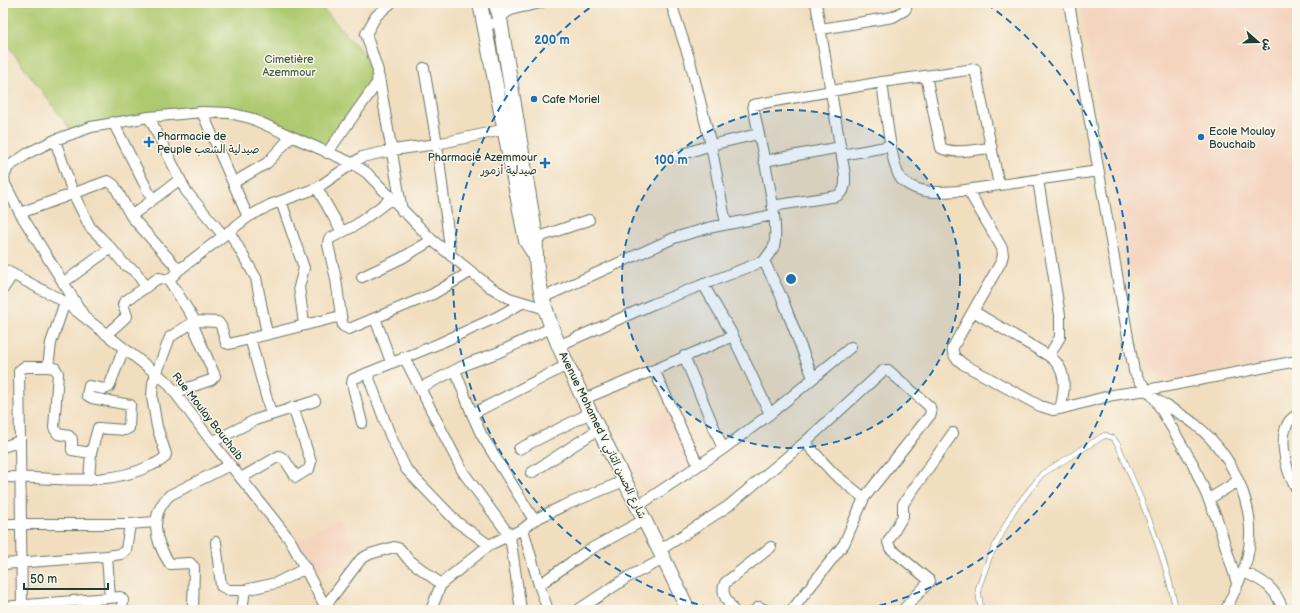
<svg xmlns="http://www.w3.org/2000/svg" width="1300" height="613" font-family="'Balsamiq Sans','Playpen Sans Arabic',sans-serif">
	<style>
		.built { fill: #f4d4bf }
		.green { fill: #aeca70; stroke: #668452 }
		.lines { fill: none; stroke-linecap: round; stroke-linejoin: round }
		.lane-casing { stroke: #687565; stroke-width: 6 }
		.street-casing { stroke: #687565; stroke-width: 12 }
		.secondary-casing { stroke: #687565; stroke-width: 16 }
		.lane { stroke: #fff; stroke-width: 5 }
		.street { stroke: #fff; stroke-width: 10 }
		.secondary { stroke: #fff; stroke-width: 14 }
		.ring { fill: none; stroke: #1f6fb2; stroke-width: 2; stroke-dasharray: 7 5 }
		.poi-dot { fill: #1f6fb2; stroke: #fbf7ec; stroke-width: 1.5 }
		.labels { text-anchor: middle; stroke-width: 3; stroke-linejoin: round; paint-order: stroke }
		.park-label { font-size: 11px; fill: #436043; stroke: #fbf7ec }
		.poi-label { font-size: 11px; fill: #1f3d34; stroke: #fbf7ec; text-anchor: start }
		.street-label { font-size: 11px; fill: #1f3d34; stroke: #fbf7ec }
		.centre { fill: #1f6fb2; stroke: #fbf7ec; stroke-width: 2 }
		.ring-label { font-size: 12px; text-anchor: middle; font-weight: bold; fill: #1f6fb2; stroke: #fbf7ec; stroke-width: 3; stroke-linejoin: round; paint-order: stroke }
	</style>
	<rect width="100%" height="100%" fill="#fbf7ec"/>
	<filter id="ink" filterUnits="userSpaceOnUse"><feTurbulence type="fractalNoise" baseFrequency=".025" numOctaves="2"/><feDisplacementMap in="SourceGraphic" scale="8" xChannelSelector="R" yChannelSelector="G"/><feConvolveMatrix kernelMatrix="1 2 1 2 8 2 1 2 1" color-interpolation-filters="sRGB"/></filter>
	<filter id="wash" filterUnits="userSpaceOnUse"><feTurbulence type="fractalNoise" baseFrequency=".012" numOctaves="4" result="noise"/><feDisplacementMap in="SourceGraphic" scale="16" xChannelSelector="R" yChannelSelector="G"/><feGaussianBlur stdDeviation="0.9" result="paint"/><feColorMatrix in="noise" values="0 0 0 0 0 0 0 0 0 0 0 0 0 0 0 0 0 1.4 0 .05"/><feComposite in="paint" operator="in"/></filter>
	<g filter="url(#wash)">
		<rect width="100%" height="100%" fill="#f1debf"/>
		<path class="built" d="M1081 3H1297V359L1180 380 1163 378 1147 365 1138 300 1143 288 1142 281 1127 270Z
			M671 407 699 471 649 502 621 435Z
			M340 518 355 551 318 572 295 541Z
			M440 596 454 610H436Z"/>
		<path class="green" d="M3 3H318L372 63 376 80 320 150 246 114 137 117 71 130 3 39Z"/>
	</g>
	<g filter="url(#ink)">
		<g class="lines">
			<g class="lane-casing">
				<path id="lane" d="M981 610 978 589 990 556 1013 511 1042 474 1105 435 1113 438 1118 445C1141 499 1165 553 1176 610"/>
			</g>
			<g class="street-casing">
				<path id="street" d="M671 3 690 61 711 145 726 224
					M1069 3 1134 371 1139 380 1155 399 1193 464 1217 519 1237 583
					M484 24C498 26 498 18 507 12 514 7 533 5 541 3
					M821 29 893 17 905 10 908 3
					M424 68 437 144 451 256
					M926 76 941 148C956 155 975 149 992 148
					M379 77 402 211
					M882 82 975 69 999 185
					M202 112 248 217
					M149 117 186 191 223 235
					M113 122 152 199
					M55 140 73 193 90 227 111 248 124 264 136 272 146 287 158 278 169 280
					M327 153 377 83 378 71 366 34 376 16 391 3
					M842 155 891 146
					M677 156 711 145 758 134
					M764 161 841 147
					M1038 180 1060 315V337L1049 356 973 311 952 349 955 357 963 364 1040 406 1053 410 1060 409 1113 395 1147 390 1297 361
					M233 183 267 163 291 137
					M317 188 342 232
					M968 190 1002 248 1003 255 1001 262 973 311
					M281 201 304 268 299 287 304 324
					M772 206 837 196 843 191 845 184V175L816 3
					M20 213 108 181 114 185 131 216
					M229 231 256 278 267 334
					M530 240 589 220
					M764 261 782 298 813 378
					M3 269 65 302 167 382 212 442 290 540 327 610
					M179 270 131 216 179 180
					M362 277 402 258 432 240
					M63 283 111 248
					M703 284 731 332 770 414
					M3 289 13 274
					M542 298 674 238 708 228 773 215
					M65 302 51 343 48 367 55 368 58 373 54 428 58 434 69 436 72 439V450L91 453 89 480
					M84 316 20 213 5 184 4 177 8 167 30 152 55 140 91 127 149 117 202 112 229 113 250 118 352 163 367 173 432 240 490 287 509 298 546 309
					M341 316 336 279 328 245 329 239 356 225 391 199
					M195 321 218 322 221 326 226 343 229 344 341 316 343 326 349 329 375 318
					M107 334 127 316 123 305 124 302 146 287
					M250 338 271 414
					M560 345 653 304 764 261C767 256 772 251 774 246 781 222 758 135 753 105L882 82C885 100 890 169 902 180 918 194 938 193 958 191L1098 171
					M684 356 723 449
					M1049 356C1068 369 1065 390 1060 409
					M404 357 463 472 510 536 521 610
					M391 362 375 318 433 294 470 272
					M455 370 472 414 567 365
					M654 370 733 336
					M367 373 390 435 406 469 457 522 489 545
					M420 388 469 363 497 353 553 327
					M176 392 211 380 215 376 192 323
					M584 399 654 370 698 465
					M1157 400C1170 408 1184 415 1196 425 1234 456 1259 510 1247 559 1243 576 1233 593 1226 610
					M472 414 481 434 534 520
					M1297 415C1274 425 1285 473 1297 489
					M362 423 352 383 353 379 438 344 497 317 522 303
					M20 441 19 371 24 367H48
					M212 442 255 420 315 401
					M805 442 833 473 864 498
					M3 447 20 441 22 610
					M519 449 590 413
					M91 453 98 428 125 430 129 428 130 405 92 398 87 395 89 386 104 389 109 387 124 348
					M531 473 599 429
					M3 477C52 477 106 488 152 465 158 462 165 460 166 454L157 427 152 397 153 383 170 337 195 321 169 280 179 270 248 217 270 205 317 188 362 157 393 150 437 144 511 128
					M241 478 279 456 285 460 296 477 309 469 311 462 293 407
					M1209 499 1238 481
					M638 506 723 449 770 414 851 347
					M3 524H130
					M523 529 539 585
					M216 542 221 586 229 590H245
					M660 550 727 507 805 442 884 370H888L930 407 931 414 864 498 844 544 792 610
					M3 564 107 556
					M1243 572C1263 580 1276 588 1283 610
					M110 598 107 556 121 554 126 550 130 524 155 522
					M326 605 361 559 370 554 394 547 400 549 408 559 441 584
					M3 607 120 597 123 600 122 610
					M193 610 194 567 190 563 170 564C155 542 148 515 170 495L230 465
					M242 610 245 590 276 583 306 568
					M431 610 441 584 489 545 523 529 534 520 563 506 624 481
					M548 610 539 585 587 551 644 520
					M578 610 628 577 664 559
					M733 610C728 602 720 593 725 583L771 547
					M755 610 759 607 766 610
					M903 610 930 581 890 548 888 542 903 516V504L953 433"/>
			</g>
			<g class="secondary-casing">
				<path id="secondary" d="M480 3 526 241 535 255
					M495 3 499 13 536 239C532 304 571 373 599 430 629 490 660 549 688 610"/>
			</g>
			<use href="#lane" class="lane"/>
			<use href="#street" class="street"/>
			<use href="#secondary" class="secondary"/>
		</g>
	</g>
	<circle cx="791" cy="279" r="169" fill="#1f6fb2" fill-opacity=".12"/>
	<g class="ring">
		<circle cx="791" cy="279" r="169"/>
		<path d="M721 610A338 338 0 0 1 595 4M987 4A338 338 0 0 1 861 610"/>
	</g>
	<g class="poi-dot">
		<circle cx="534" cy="99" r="4"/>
		<circle cx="1201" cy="137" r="4"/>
		<path d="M147 136h4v4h4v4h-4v4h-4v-4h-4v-4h4z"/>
		<path d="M543 157h4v4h4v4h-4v4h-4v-4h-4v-4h4z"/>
	</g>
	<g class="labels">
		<g class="park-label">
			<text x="289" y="63">Cimetière<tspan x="289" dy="13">Azemmour</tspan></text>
		</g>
		<g class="poi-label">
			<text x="542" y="103">Cafe Moriel</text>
			<text x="1209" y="135">Ecole Moulay<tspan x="1209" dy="13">Bouchaib</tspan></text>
			<text x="157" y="140">Pharmacie de<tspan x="157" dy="13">Peuple صيدلية الشعب</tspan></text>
			<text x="537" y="161" text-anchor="end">Pharmacie Azemmour<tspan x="537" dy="13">صيدلية أزمور</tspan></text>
		</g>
		<g class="street-label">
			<text transform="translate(208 416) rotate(52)" y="4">Rue Moulay Bouchaib</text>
			<text transform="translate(603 435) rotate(64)" y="4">Avenue Mohamed V شارع الحسن الثاني</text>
		</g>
	</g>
	<circle cx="791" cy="279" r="6" class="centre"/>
	<g class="ring-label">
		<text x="552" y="44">200 m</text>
		<text x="671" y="164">100 m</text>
	</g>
	<rect width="1300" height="613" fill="none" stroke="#fbf7ec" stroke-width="16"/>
	<g transform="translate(1258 42) rotate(110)" stroke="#fbf7ec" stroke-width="3" paint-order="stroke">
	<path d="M0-3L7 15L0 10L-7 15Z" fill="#1f3d34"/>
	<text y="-6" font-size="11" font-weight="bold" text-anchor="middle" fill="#1f3d34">ش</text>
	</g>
	<path d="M24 583v6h84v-6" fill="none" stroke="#1f3d34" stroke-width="2"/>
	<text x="30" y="583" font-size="12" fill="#1f3d34" stroke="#fbf7ec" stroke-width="3" paint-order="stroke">50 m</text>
</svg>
